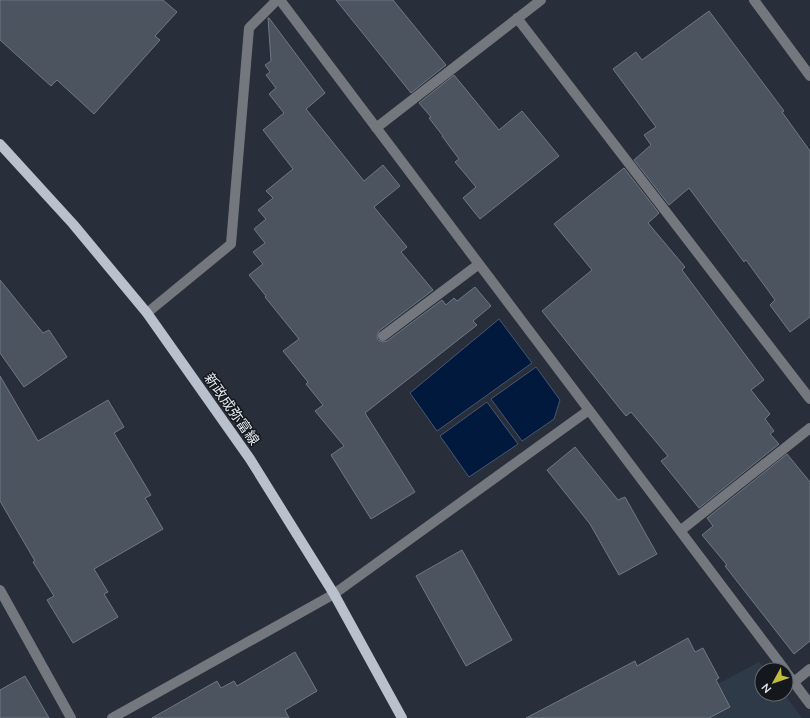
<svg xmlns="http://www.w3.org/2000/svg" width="810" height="718" font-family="'Nunito Sans','Noto Sans JP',sans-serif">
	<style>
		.built { fill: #2f3a49 }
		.water { fill: #01193d; stroke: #455773 }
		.building { fill: #4b545f; stroke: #6f7885 }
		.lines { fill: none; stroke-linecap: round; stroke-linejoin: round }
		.minor { stroke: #74787e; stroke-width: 10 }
		.major { stroke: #b9c1cd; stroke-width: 10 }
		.labels { text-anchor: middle; stroke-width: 3; stroke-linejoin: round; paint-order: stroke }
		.street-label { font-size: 14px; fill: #e4e9f0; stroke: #14171c }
	</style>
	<rect width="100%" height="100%" fill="#282f3a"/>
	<path class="built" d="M759 662 766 670H762V694H784L802 718H654Z"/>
	<path class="water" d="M499 319 532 363 437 431 410 393Z
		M536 367 560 400 554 419 522 441 491 399Z
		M487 402 518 444 469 477 440 436Z"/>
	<path class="building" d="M0 0H163L177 12 155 36 160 40 94 114 57 80 51 86 0 40Z
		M336 0H393L446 65 411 93Z
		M709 11 784 111 782 112 810 151V317L790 332 770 305 775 300 746 260 744 262 689 188 669 205 634 160 651 145 644 135 656 127 613 69 636 52 642 60Z
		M268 18H269L325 93 306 109 364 181 383 165 400 186 374 207 407 247 401 252 433 290 379 331 377 336 378 340 383 342 387 341 442 300 446 305 454 298 457 301 475 287 491 306 473 321 477 325 365 413 415 492 371 519 331 455 344 446 315 411 323 405 306 384 308 382 283 351 299 339 265 297 266 296 249 275 263 264 253 252 265 243 254 229 266 219 258 210 273 198 266 191 293 169 263 130 284 113 269 94 276 88 266 75 270 72 265 65 271 61Z
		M454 75 499 130 522 111 559 156 480 219 463 198 476 187 455 162 459 159 442 136H443L429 118 431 117 419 103Z
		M624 168 659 213 648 223 685 267 682 270 764 380 751 390 770 414 765 419 774 431 770 434 779 444 699 508 661 461 668 456 631 412 626 416 621 410 542 311 592 270 554 224Z
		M0 280 43 333 49 330 67 357 24 387 0 353Z
		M0 376 38 441 108 400 124 427 114 433 151 495 145 498 163 529 94 569 108 592 104 594 118 617 73 643 47 600 54 596 33 562 35 561 0 501Z
		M575 447 618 500 625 497 657 554 619 575 590 524 547 470Z
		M787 454 810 482V641L794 654 725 566 727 565 702 535 713 526 707 518Z
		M462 550 512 640 466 666 416 576Z
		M688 638 695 652 703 648 719 678 716 680 730 707 709 718H526L635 661 637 666Z
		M295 652 317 691 285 710 289 718H152L217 681 221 688 234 681 237 686Z
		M25 676 49 718H0V690Z"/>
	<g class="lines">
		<path class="minor" d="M280 0 785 670
			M754 0 810 76
			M517 18 810 399
			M376 128 541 0
			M147 313 231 244 249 28 277 0
			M383 336 479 264
			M680 531 810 428
			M0 590 71 718
			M786 672 810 704
			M794 682 810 669
			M112 718 334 594 589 410"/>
		<path class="major" d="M0 144 73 224 147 313 250 459 334 594 402 718"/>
	</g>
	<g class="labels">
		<g class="street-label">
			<text transform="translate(232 409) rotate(55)" y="5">新政成弥富線</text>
		</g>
	</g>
	<g transform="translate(774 682) rotate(230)"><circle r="19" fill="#14171c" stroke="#676b71"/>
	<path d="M0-3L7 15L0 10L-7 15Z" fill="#c2bd3f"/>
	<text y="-6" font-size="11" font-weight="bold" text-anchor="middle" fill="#e4e9f0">N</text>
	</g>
</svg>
